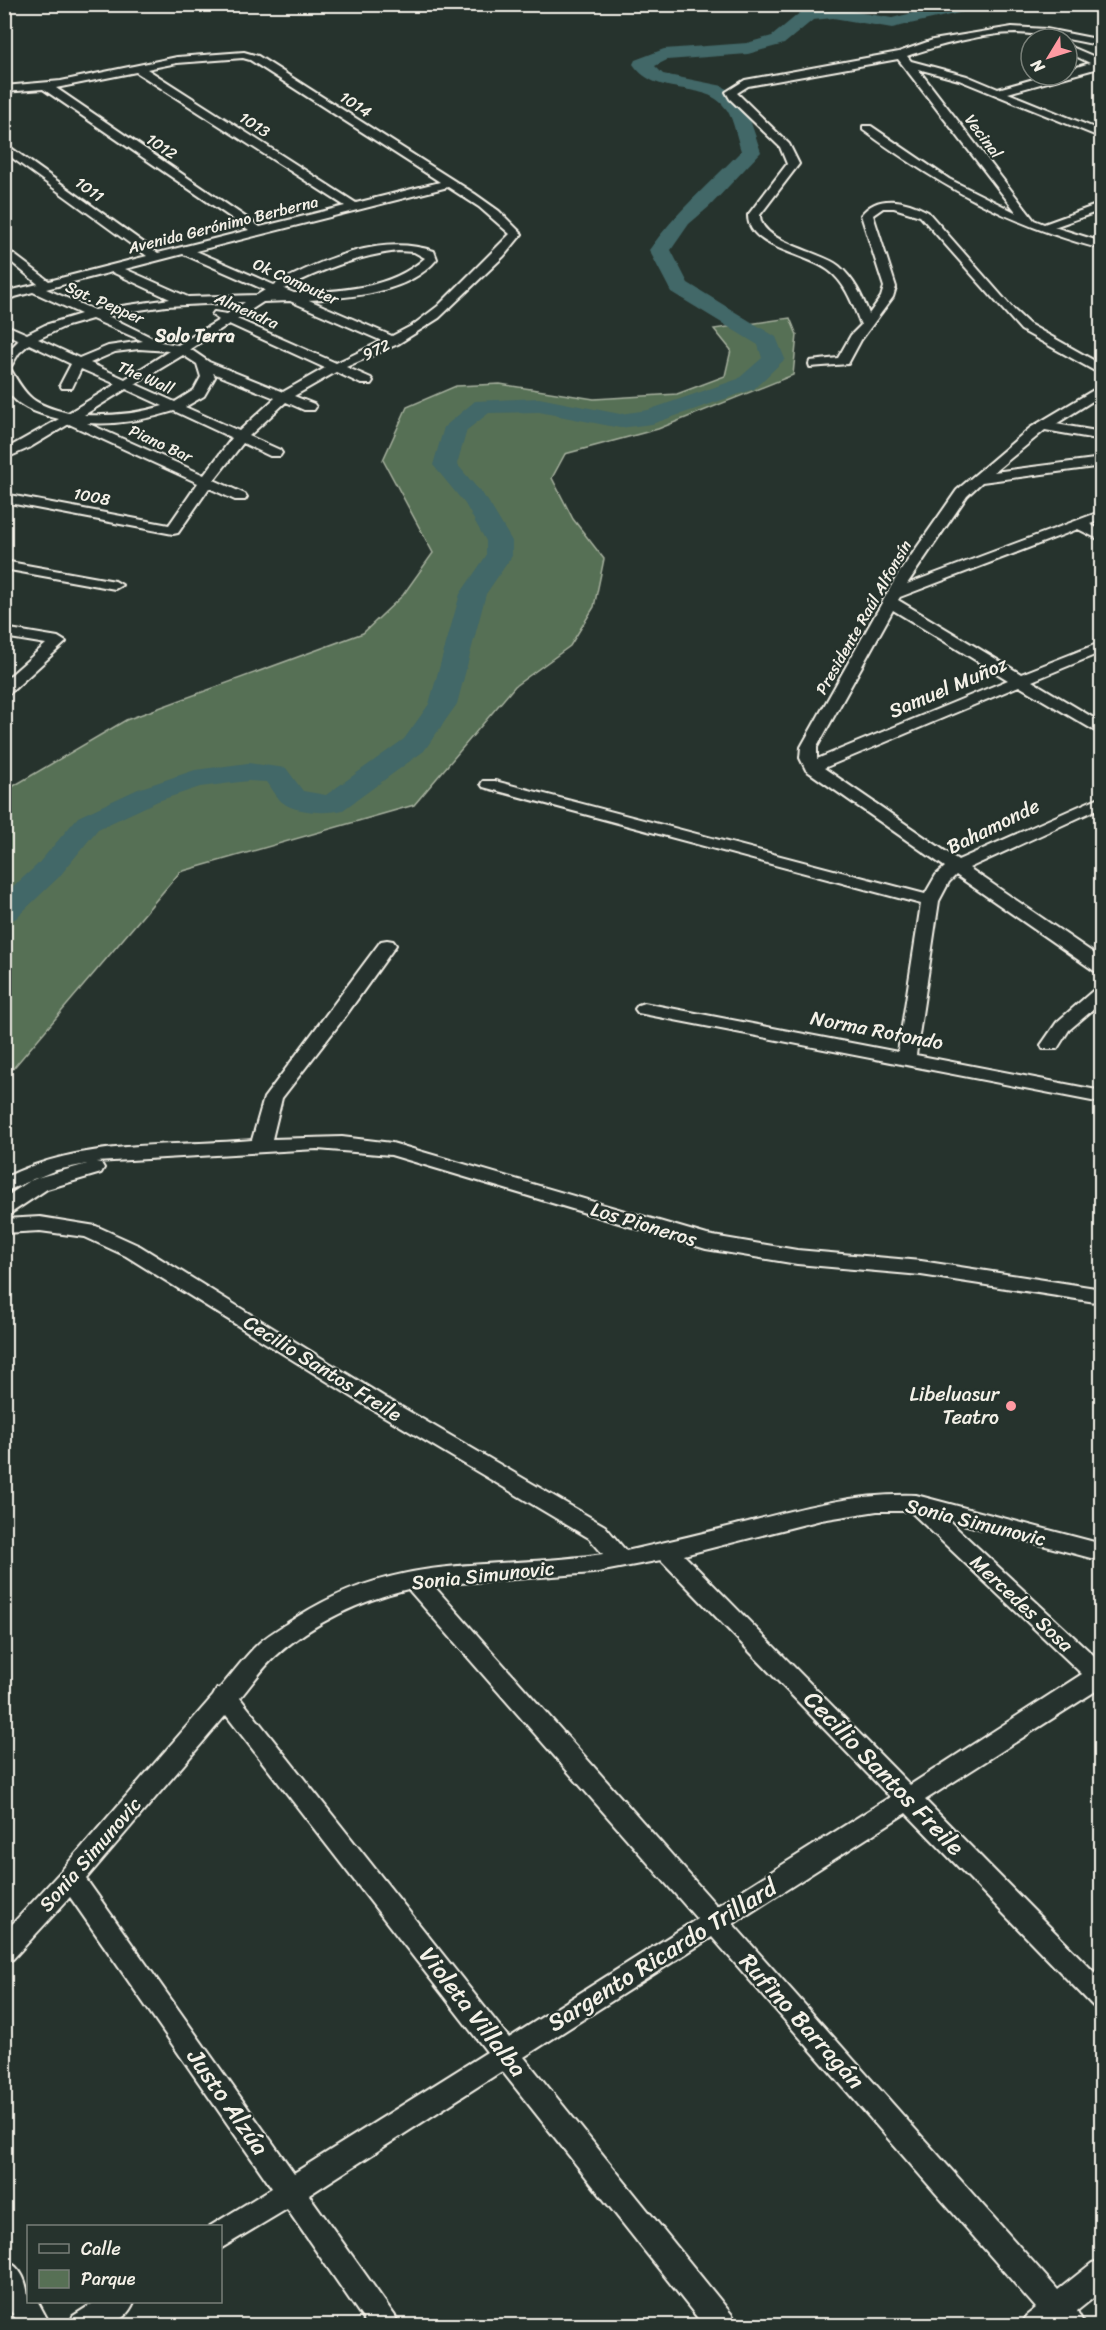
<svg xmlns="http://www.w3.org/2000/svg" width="1106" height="2330" font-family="Sriracha,sans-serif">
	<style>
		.green { fill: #577055; stroke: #a6b09e; stroke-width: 1.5 }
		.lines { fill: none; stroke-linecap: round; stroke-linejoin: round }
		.river { fill: #426767; fill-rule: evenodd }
		.minor-casing { stroke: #f4f1e8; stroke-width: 4 }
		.minor { fill: #26332d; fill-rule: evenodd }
		.poi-dot { fill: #ff9aa2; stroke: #26332d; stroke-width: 2 }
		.labels { text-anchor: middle; stroke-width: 4.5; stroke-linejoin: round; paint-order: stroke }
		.far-street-label { font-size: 16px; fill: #f4f1e8; stroke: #26332d }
		.far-quarter-label { font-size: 18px; font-weight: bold; fill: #f4f1e8; stroke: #26332d }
		.street-label { font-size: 20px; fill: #f4f1e8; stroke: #26332d }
		.poi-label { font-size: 20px; fill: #f4f1e8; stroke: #26332d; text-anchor: end }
		.near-street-label { font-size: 24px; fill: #f4f1e8; stroke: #26332d }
	</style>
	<rect width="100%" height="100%" fill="#26332d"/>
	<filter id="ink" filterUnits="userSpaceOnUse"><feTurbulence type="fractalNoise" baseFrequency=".0167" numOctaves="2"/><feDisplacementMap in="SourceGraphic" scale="12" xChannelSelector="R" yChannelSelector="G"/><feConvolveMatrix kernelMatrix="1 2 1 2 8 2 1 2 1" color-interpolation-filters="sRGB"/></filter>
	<g filter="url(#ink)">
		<path class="green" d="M790 318 797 335 793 375 658 429 565 454 552 478 573 519 604 559 594 607 570 646 515 686 414 805 180 872 5 1078V791L126 720 363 633 403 595 433 553 383 460 407 407 456 386 500 384 594 399 677 394 725 376 731 350 714 329Z"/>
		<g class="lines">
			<path class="river" d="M949 4H984L981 8 892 28 833 18 813 20 784 44 748 54 667 60 655 66 663 74 723 86 746 108 761 152 710 206 689 224 671 250 688 283 776 337 785 359 754 389 652 424 620 428 539 412 489 413 467 430 457 464 488 501 512 541V556L486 594 457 704 424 751 343 810C327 814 295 813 282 802 276 797 272 788 267 782L248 781 200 787 158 801 98 829 59 877 15 919 4 921V895L37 865 78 817 138 789 195 770 248 763 286 768 303 791 326 795 404 739 429 704 460 594 486 556V541L465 504 433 465 444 427 475 401 539 398 620 414 648 410 738 379 762 358 758 345 671 292 649 250C675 213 709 184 741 151 737 139 734 121 727 110 706 78 657 100 633 64L635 60 664 49 747 43 772 36 802 11 808 10 833 8 892 18Z"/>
			<g class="minor-casing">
				<path id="minor" d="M1012 27 1046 29 1102 40V46C1073 40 1045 34 1015 33 986 33 935 46 907 56L911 61 967 76 998 89 1048 75H1067V70L1090 63 1067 52V45L1102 60V67L1008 93 1102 131V138L959 80 918 69 1034 220 1044 224 1102 203V210L1054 227 1102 242V249C1009 225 940 186 863 130V126H871L949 179 1017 213 898 59 748 86 737 93 789 144 799 164 760 215C760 243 819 250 839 266 854 279 862 296 869 314L881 297 884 287 861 215C878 193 906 200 928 212L1015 311 1029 324 1102 365V375L1021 330 920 216 894 208H883L873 215 896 287 893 297 861 340 848 364 810 367 809 364 810 361 838 358 851 335 861 325C853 305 846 283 828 270 806 253 747 248 748 215L787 164 780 147 730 99 726 92 745 80 899 52 933 40Z
					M244 52 258 56 475 194 499 211 522 234 504 256 439 318 398 344 346 367 371 378 373 381 371 384H361L336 372 294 396 314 404 316 407 314 410H304L286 402 249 436 280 450 282 453 280 456H270L243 443 214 480 245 494 247 497 245 500H235L209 488 178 533 173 534 4 502V494L169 525 198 483 69 424 29 448 4 459V450L59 419C39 414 11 406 5 384 3 375 4 363 4 355L19 340 4 333V324L27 334 45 325 81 314 33 292 4 300V292L38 284 4 256V247L49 281 147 256 4 152V143L158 253 249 230 43 89 4 92V86L61 81 177 57ZM243 58 250 60 440 182 356 203 147 69 177 63ZM136 72 345 206 260 227 56 88ZM448 187 479 207 510 234 438 306 413 325 392 336 309 300C351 297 408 294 437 259L434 251C381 233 321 260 274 285L196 251ZM398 251 414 252 425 258C389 290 339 291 294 293L284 289C320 270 357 256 398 251ZM183 254 265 290 257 295 188 297 125 269ZM112 272 170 299 94 310 46 289ZM290 301 382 341 336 363 237 319 263 302ZM245 302 227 314 214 312 212 315 219 320 178 345 161 342 106 315 166 306ZM92 319 143 341 108 346 79 358 38 339 64 327ZM229 324 325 368 283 392 209 362 190 349ZM29 344 71 364 60 385 62 388H72L81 369 116 384 68 413C33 404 27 399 10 368L19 353ZM139 349 169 351 125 379 90 363 115 352ZM183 355 197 364 201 377 194 390 175 402 135 384ZM213 373 275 398 239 431 185 407 204 396 215 377ZM126 389 163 406C136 414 111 416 84 415ZM174 411 232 438 204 475 87 423C118 425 145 420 174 411Z
					M1102 385V395L1056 424 1102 432V440L1045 430 994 472 1102 458V466L982 482 967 496 907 584 1102 511V520L1090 524 1102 531V541L1078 529 900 597 898 600 1021 674 1102 642V652L1032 681 1102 723V735L1019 686 824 768 958 860 1102 796V807L969 868 1102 959V973L1096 972 956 875 949 882 939 901 916 1055 1102 1091V1103L638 1013 635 1009 638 1005 644 1003 898 1052 921 904 483 787 481 784 483 781H495L925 894 936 875 945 867 806 770 800 758 801 747 897 576 957 490 1030 428ZM893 610 1008 680 817 759V747Z
					M4 561 115 581 122 585 115 589 4 569Z
					M4 628 58 637 66 642 10 693 4 695V681L46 644 4 637Z
					M387 940 393 941 396 945 344 1018 282 1098 272 1139 342 1137 392 1143 707 1235 797 1250 921 1261 1102 1289V1303L921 1275 797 1264 706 1249 391 1155 317 1149 96 1162 101 1163 104 1168 101 1173 47 1189 11 1213 4 1214V1198L33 1179 87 1164 56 1170 4 1192V1178C81 1139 169 1147 252 1140L264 1098 381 941Z
					M1102 987V1002L1069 1030 1057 1049H1043L1041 1045 1057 1022 1096 988Z
					M40 1217 96 1226 140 1246 386 1398 605 1526 626 1551C667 1542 707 1532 748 1522 804 1507 858 1493 916 1495L1102 1544V1561L948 1520 1102 1663V1687L925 1800 1102 1980V2009L1093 2006 906 1813 733 1924 1058 2290 1092 2263 1102 2260V2291L1077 2311 1085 2326H1022L1026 2316 1036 2308 712 1937 524 2057 733 2316 737 2326H704L502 2071 309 2195 395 2316 399 2326H368L287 2209 220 2249V2226H210L272 2188 70 1897 13 1959 4 1962V1933L62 1870 213 1696 217 1689 220 1688C233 1673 245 1656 259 1643 270 1633 285 1625 297 1617 400 1551 490 1571 603 1554L589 1538 370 1408 126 1256 85 1237 40 1231 4 1233V1219ZM877 1511H910L1082 1674 910 1785 684 1555 821 1520ZM661 1560 890 1797 717 1906 433 1585 593 1573ZM408 1589 697 1919 509 2038 240 1698C252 1684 263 1667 277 1655 312 1623 362 1600 408 1589ZM226 1715 487 2052 294 2173 86 1879Z
					M4 2260C22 2266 28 2284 28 2302H38L51 2326H20L4 2300Z
					M95 2302H134C122 2330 95 2326 69 2326L73 2316Z"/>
			</g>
			<use href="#minor" class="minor"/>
		</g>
	</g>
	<circle class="poi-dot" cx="1011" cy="1406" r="6"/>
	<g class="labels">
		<g class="far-street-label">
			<text transform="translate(356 104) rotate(33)" y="6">1014</text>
			<text transform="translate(255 124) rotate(33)" y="6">1013</text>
			<text transform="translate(984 136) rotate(53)" y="6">Vecinal</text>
			<text transform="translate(162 146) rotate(34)" y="6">1012</text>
			<text transform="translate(90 189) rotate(36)" y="6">1011</text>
			<text transform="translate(223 224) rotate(-14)" y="6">Avenida Gerónimo Berberna</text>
			<text transform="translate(296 281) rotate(24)" y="6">Ok Computer</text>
			<text transform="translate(105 302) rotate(24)" y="6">Sgt. Pepper</text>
			<text transform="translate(247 310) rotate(24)" y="6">Almendra</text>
			<text transform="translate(376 349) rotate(-25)" y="6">972</text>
			<text transform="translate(146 377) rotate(24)" y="6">The Wall</text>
			<text transform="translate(161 443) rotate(25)" y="6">Piano Bar</text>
			<text transform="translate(92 496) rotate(11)" y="6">1008</text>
			<text transform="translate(863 617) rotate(-60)" y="6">Presidente Raúl Alfonsín</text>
		</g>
		<g class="far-quarter-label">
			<text x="195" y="342">Solo Terra</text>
		</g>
		<g class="street-label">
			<text transform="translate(948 687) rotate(-23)" y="7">Samuel Muñoz</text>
			<text transform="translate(993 826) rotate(-26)" y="7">Bahamonde</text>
			<text transform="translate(877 1030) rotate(11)" y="7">Norma Rotondo</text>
			<text transform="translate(644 1224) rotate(17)" y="7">Los Pioneros</text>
			<text transform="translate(323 1368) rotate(32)" y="7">Cecilio Santos Freile</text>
			<text transform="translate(976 1522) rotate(14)" y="7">Sonia Simunovic</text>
			<text transform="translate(483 1575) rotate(-6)" y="7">Sonia Simunovic</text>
			<text transform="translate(1022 1603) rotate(43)" y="7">Mercedes Sosa</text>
			<text transform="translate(90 1854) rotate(-49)" y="7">Sonia Simunovic</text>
		</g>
		<g class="poi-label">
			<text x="999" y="1401">Libeluasur<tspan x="999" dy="23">Teatro</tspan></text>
		</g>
		<g class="near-street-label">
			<text transform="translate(884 1773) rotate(46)" y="8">Cecilio Santos Freile</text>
			<text transform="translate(662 1955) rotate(-32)" y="8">Sargento Ricardo Trillard</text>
			<text transform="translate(473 2012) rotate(52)" y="8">Violeta Villalba</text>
			<text transform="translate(802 2021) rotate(48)" y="8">Rufino Barragán</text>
			<text transform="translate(228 2102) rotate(55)" y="8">Justo Alzúa</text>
		</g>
	</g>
	<rect width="1106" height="2330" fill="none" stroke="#26332d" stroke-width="24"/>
	<rect x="12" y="12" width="1082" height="2306" fill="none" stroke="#f4f1e8" stroke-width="2" filter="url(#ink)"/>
	<rect x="27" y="2225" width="195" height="78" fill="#26332d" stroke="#787f78" stroke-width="1.5"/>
	<rect x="39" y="2244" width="30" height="9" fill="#26332d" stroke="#787f78" stroke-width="1.5"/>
	<text x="81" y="2255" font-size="18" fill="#f4f1e8">Calle</text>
	<rect x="39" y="2270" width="30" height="18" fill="#577055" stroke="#787f78" stroke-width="1.5"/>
	<text x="81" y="2285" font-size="18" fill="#f4f1e8">Parque</text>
	<g transform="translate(1049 57) rotate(232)"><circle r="28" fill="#26332d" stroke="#787f78" stroke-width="1.5"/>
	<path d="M0-4.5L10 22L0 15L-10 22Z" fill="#ff9aa2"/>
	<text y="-9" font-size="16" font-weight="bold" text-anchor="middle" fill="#f4f1e8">N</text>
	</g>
</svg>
